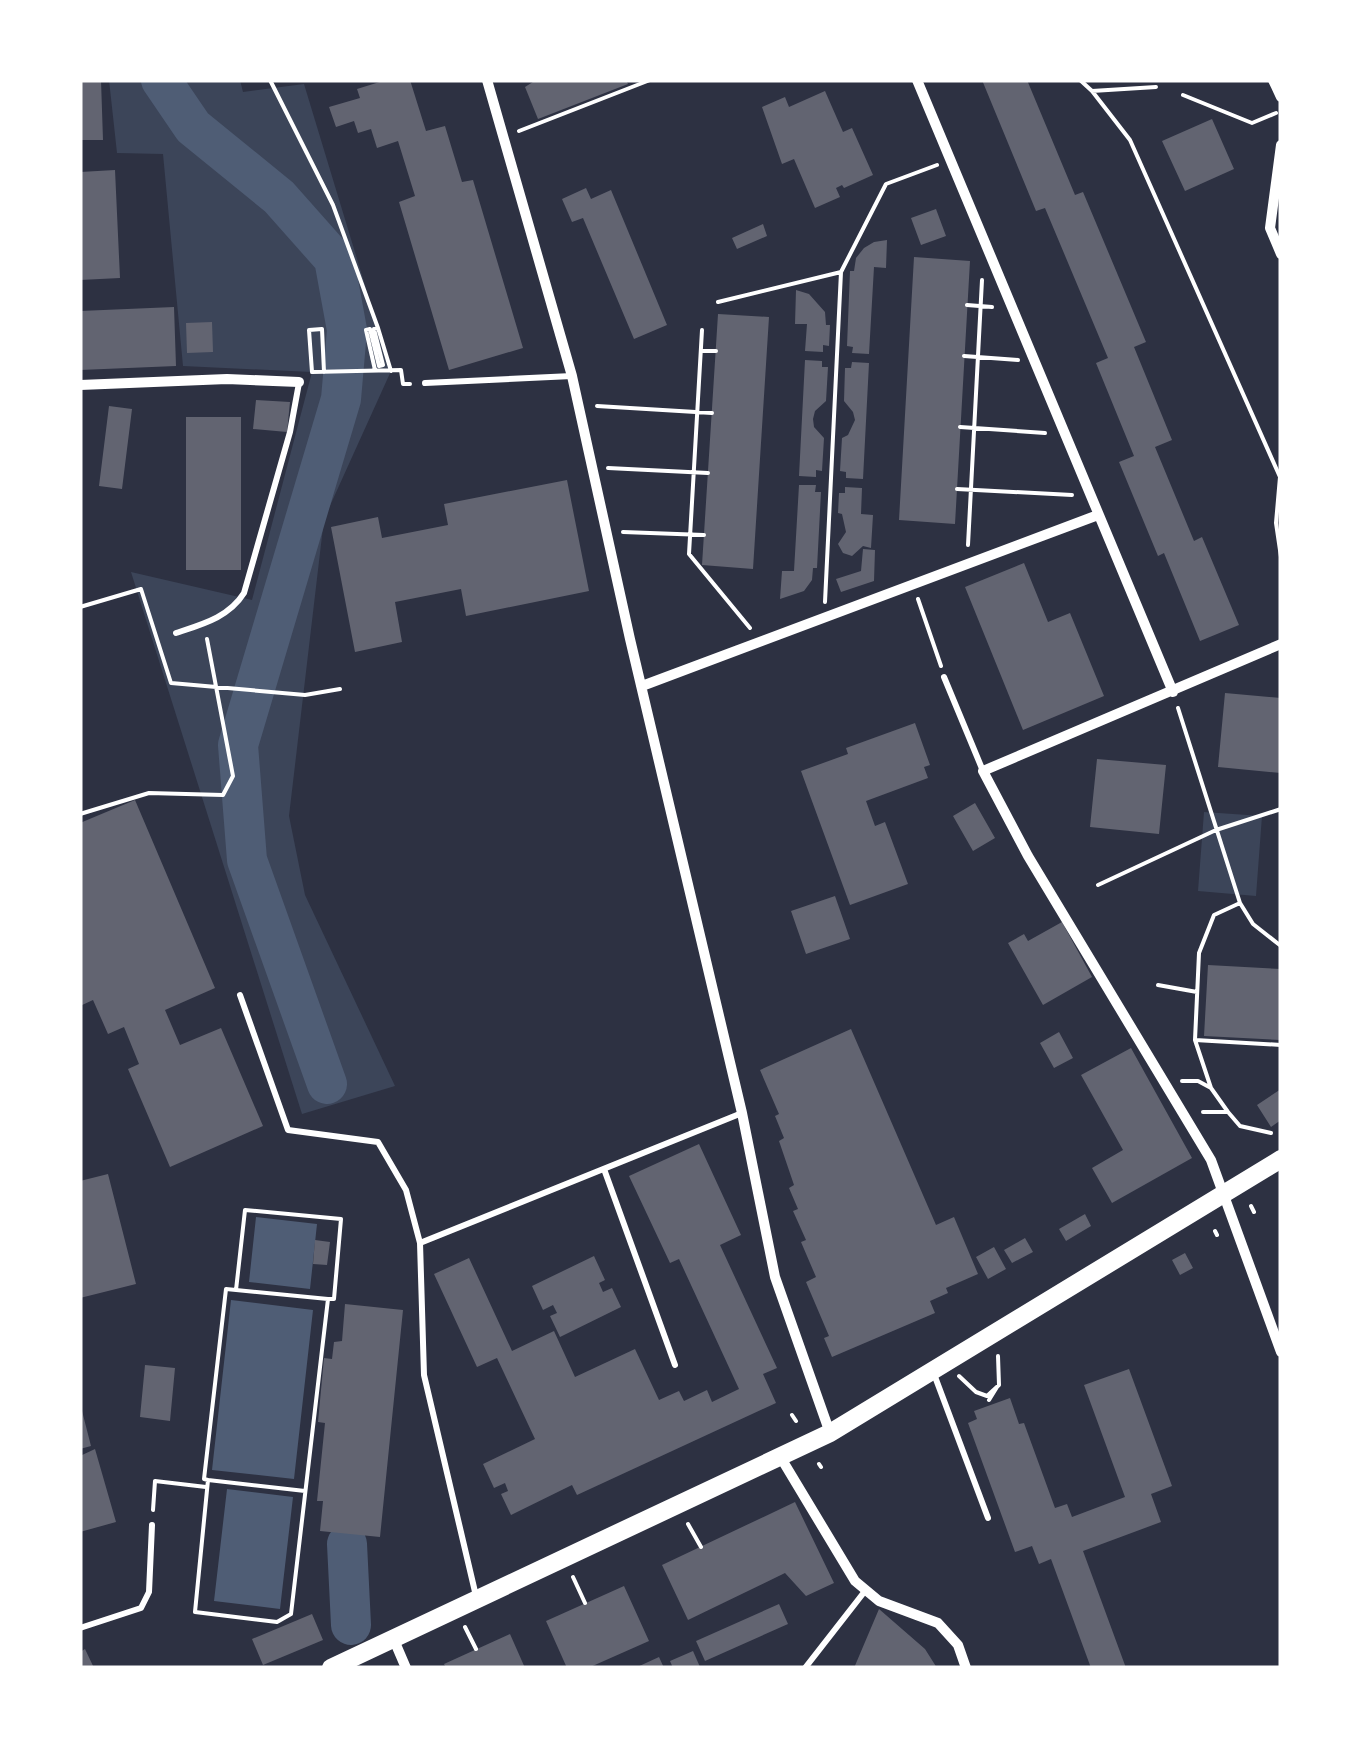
<svg xmlns="http://www.w3.org/2000/svg" width="1361" height="1748" font-family="Roboto,sans-serif">
	<style>
		.green { fill: #3c4559 }
		.water { fill: #4f5d75 }
		.lines { fill: none; stroke-linecap: round; stroke-linejoin: round }
		.river { stroke: #4f5d75; stroke-width: 40 }
		.building { fill: #626471 }
		.path { stroke: #fff; stroke-width: 4 }
		.service { stroke: #fff; stroke-width: 6 }
		.minor { stroke: #fff; stroke-width: 10 }
		.tertiary { stroke: #fff; stroke-width: 18 }
	</style>
	<rect width="100%" height="100%" fill="#2d3142"/>
	<path class="green" d="M109 80H240L243 92 304 84 391 371 324 519 289 816 305 895 395 1086 302 1114 131 572 252 600 312 372 183 366 163 154 117 153Z
		M1204 812 1262 816 1256 896 1198 891Z"/>
	<path class="water" d="M256 1217 317 1224 310 1289 249 1282Z
		M231 1300 313 1310 294 1479 212 1470Z
		M227 1489 293 1497 280 1609 214 1601Z"/>
	<g class="lines">
		<path class="river" d="M161 80 193 127 279 197 334 259 347 330 341 399 238 745 247 860 327 1084
			M347 1544 351 1625"/>
	</g>
	<path class="building" d="M80 80H101L103 140H80Z
		M386 80H410L426 131 445 126 462 182 473 180 523 348 449 370 399 202 415 196 398 141 377 148 371 129 358 133 354 121 336 127 329 107 360 98 357 89Z
		M536 80H626L628 84 538 119 525 87Z
		M982 80H1027L1075 195 1083 192 1146 342 1134 347 1172 440 1155 447 1194 541 1202 537 1239 625 1200 641 1164 553 1158 556 1119 462 1134 456 1096 363 1108 358 1045 208 1036 211Z
		M825 91 843 132 852 128 873 175 844 188 842 185 836 188 840 197 815 208 794 159 782 164 762 107 785 97 789 107Z
		M1212 119 1234 169 1185 191 1162 141Z
		M115 170 120 278 80 280V172Z
		M586 188 591 199 611 190 667 325 634 339 583 218 572 222 562 199Z
		M936 209 946 236 921 245 911 218Z
		M763 224 767 236 737 249 732 238Z
		M887 240 886 268 874 267 869 354 852 353 853 347 847 346 850 271H854L856 258 864 248 874 242Z
		M914 257 970 261 955 524 899 520Z
		M796 290 809 294 825 312 826 325H830L829 346 823 345V352L805 351 807 324H795Z
		M174 307 176 366 80 370V311Z
		M718 314 769 317 753 569 702 565Z
		M212 322 213 352 187 353 186 323Z
		M805 360 822 361V367H828L826 401 815 411 813 419 814 427 824 438 822 471 816 470V477L799 476Z
		M852 362 869 363 863 479 846 478V472L840 471 842 438 848 435 855 420 853 412 844 401 845 368H851Z
		M256 400 290 402 287 432 253 429Z
		M109 406 132 409 122 489 99 486Z
		M186 417H241V570H186Z
		M567 480 589 591 466 616 461 589 395 602 402 642 355 652 331 527 378 517 382 538 448 525 444 504Z
		M799 485H816L815 492H821L817 568H813L812 580 804 591 780 599 782 571H794Z
		M845 487 862 488 861 514 873 515 871 548 863 546 852 556 843 553 838 544 846 532 842 514 838 513 839 493H845Z
		M863 549 875 550 874 581 841 592 836 579 861 571Z
		M1024 563 1048 622 1070 613 1104 696 1023 730 965 587Z
		M1225 693 1281 698V773L1218 767Z
		M915 723 930 765 924 767 928 778 866 801 875 826 885 822 908 884 850 905 801 771 848 754 846 748Z
		M1097 759 1166 765 1159 834 1090 827Z
		M135 800 215 988 165 1010 180 1045 221 1028 263 1126 170 1167 128 1069 139 1064 124 1027 108 1034 93 1000 80 1006V823Z
		M975 803 995 838 973 851 953 816Z
		M835 896 850 939 806 954 791 911Z
		M1062 922 1092 977 1043 1005 1008 943 1024 934 1028 941Z
		M1208 965 1281 969 1280 1040 1204 1036Z
		M851 1029 936 1225 954 1217 978 1274 946 1288 948 1293 930 1301 935 1313 832 1357 824 1338 829 1336 806 1282 816 1277 801 1242 806 1240 793 1211 798 1209 789 1188 794 1185 779 1141 784 1138 775 1116 779 1114 760 1070Z
		M1059 1032 1073 1058 1054 1068 1040 1043Z
		M1131 1048 1192 1158 1112 1203 1092 1168 1123 1150 1081 1075Z
		M1281 1089V1120L1271 1127 1257 1105Z
		M699 1144 741 1235 720 1245 777 1368 763 1374 776 1403 577 1495 572 1485 511 1515 501 1494 508 1491 505 1483 494 1488 483 1464 535 1439 497 1358 477 1367 434 1274 469 1258 512 1351 554 1331 575 1377 635 1349 659 1400 679 1391 684 1401 707 1390 712 1402 739 1389 679 1259 670 1263 629 1176Z
		M108 1174 136 1284 80 1298V1181Z
		M1085 1214 1091 1226 1066 1241 1059 1229Z
		M1025 1238 1033 1252 1012 1263 1004 1250Z
		M315 1240 330 1242 327 1265 313 1264Z
		M994 1247 1006 1269 988 1279 976 1257Z
		M1185 1253 1193 1268 1180 1275 1172 1260Z
		M594 1256 605 1280 599 1283 603 1292 612 1288 621 1307 560 1337 550 1316 557 1313 553 1305 543 1310 532 1286Z
		M345 1304 403 1310 380 1537 320 1531 323 1501H317L325 1423 318 1422 324 1358 332 1359 334 1342 342 1341Z
		M145 1365 175 1368 170 1421 140 1417Z
		M1129 1369 1172 1486 1151 1494 1161 1522 1083 1551 1126 1668H1091L1051 1559 1039 1564 1032 1546 1015 1552 968 1423 977 1419 974 1411 1010 1398 1019 1424 1024 1423 1055 1508 1067 1504 1072 1517 1125 1497 1084 1385Z
		M81 1407 91 1446 80 1449V1408Z
		M95 1449 116 1522 80 1532V1456Z
		M795 1502 834 1583 806 1596 785 1573 688 1620 662 1565Z
		M624 1586 649 1641 588 1668H567L546 1621Z
		M779 1604 788 1624 705 1661 696 1641Z
		M879 1609 925 1649 937 1668H854Z
		M312 1614 323 1640 263 1665 252 1639Z
		M510 1634 525 1668H446L444 1664Z
		M85 1649 94 1668H80V1652Z
		M693 1651 700 1667 673 1668 670 1661Z
		M659 1657 664 1668H635Z"/>
	<g class="lines">
		<path class="path" d="M270 80 333 205 378 328
			M1080 80 1092 91 1156 87
			M1092 91 1130 140 1280 477 1276 523 1281 557
			M1183 95 1252 123 1276 113
			M519 131 650 80
			M718 302 841 272 886 184 937 165
			M967 305 992 307
			M702 330 689 554 750 628
			M701 351H716
			M964 356 1018 360
			M375 370 366 330 370 329 379 366 383 365 374 329 378 328 391 371
			M312 372 401 370 403 384H410
			M312 372 309 330 322 329 324 372
			M597 406 712 413
			M960 427 1045 433
			M608 468 708 473
			M957 489 1072 495
			M623 532 704 535
			M968 545 982 280
			M918 599 941 666
			M825 602 841 272
			M80 607 141 589 171 683 305 695 340 689
			M1178 708 1240 903 1253 924 1281 946
			M80 814 149 793 223 795 233 776 207 639
			M1098 885 1216 830 1281 809
			M1240 903 1214 915 1199 953 1195 1040 1211 1088 1228 1112 1240 1126 1271 1133
			M1158 985 1197 992
			M1195 1040 1281 1045
			M1182 1081H1198L1211 1088
			M1203 1112H1228
			M1251 1206 1254 1212
			M1215 1231 1217 1235
			M226 1289 328 1299 291 1614 277 1622 195 1612 208 1480 204 1479Z
			M236 1290 245 1210 341 1219 334 1299H328
			M959 1376 976 1392 987 1396
			M987 1396 999 1385 998 1356
			M989 1400 997 1387
			M792 1415 796 1421
			M819 1464 821 1467
			M208 1480 305 1491
			M153 1510 155 1481 206 1487
			M688 1524 701 1547
			M573 1577 585 1603
			M465 1627 476 1649"/>
		<path class="service" d="M425 383 572 376
			M176 633C203 624 229 617 244 593L290 432 299 383
			M944 677 983 771
			M240 995 288 1130 378 1142 406 1190 420 1243 424 1375 476 1596
			M604 1169 675 1365
			M420 1243 742 1113
			M934 1374 988 1518
			M80 1628 141 1608 149 1592 152 1525
			M805 1668 865 1591"/>
		<path class="minor" d="M487 80 572 376 630 639 742 1113 775 1277 830 1433
			M917 80 1173 692
			M1273 80 1281 97
			M1281 145 1270 228 1281 254
			M80 385 227 379 299 382
			M1281 644 983 771 1028 856 1211 1160 1281 1352
			M642 686 1098 515
			M781 1458 855 1581 879 1601 938 1623 958 1645 966 1668
			M394 1640 406 1668"/>
		<path class="tertiary" d="M331 1668 830 1433 1281 1159"/>
	</g>
	<rect width="1361" height="1748" fill="none" stroke="#ffffff" stroke-width="165"/>
</svg>
